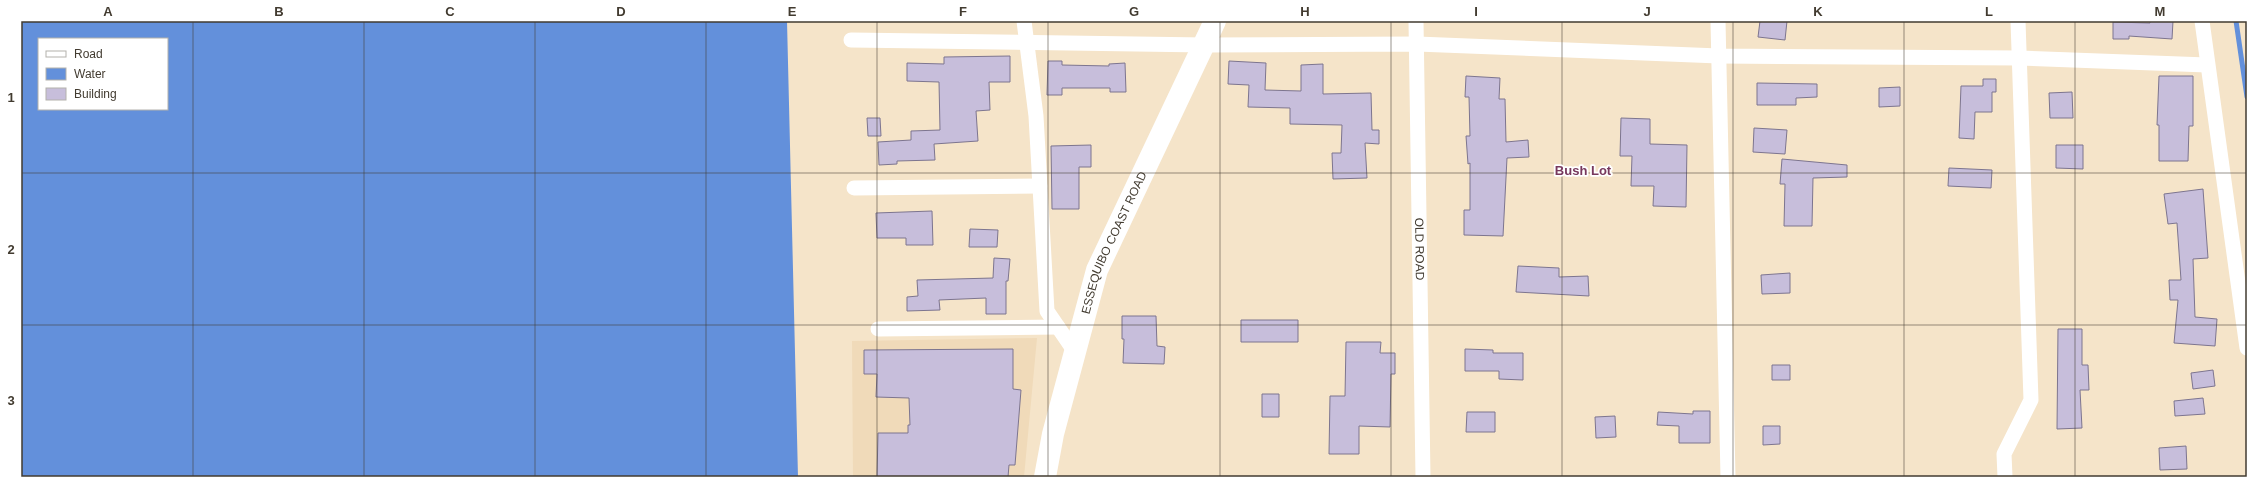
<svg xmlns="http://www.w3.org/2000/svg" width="2268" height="498" font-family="Helvetica,sans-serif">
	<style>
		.built { fill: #f0dab9 }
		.water { fill: #6390db; fill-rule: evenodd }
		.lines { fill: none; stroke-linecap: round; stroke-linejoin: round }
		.stream { stroke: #6390db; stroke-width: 5 }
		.building { fill: #c7bedb; stroke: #7d758f }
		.street { stroke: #fff; stroke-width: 15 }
		.primary { stroke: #fff; stroke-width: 22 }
		.grid { fill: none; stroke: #423b30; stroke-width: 1; stroke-opacity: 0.55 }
		.labels { text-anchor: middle; stroke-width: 3.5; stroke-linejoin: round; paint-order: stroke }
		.street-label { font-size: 12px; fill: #423b30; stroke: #fff }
		.neighbourhood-label { font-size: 13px; font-weight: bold; fill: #77385d; stroke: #fff }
		.neatline { fill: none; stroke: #423b30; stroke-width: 1.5 }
		.grid-label { font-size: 13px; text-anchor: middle; font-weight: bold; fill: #423b30 }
	</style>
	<rect width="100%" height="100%" fill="#f5e4c9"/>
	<path class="built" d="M1037 338 1024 477H853L852 341Z"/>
	<path class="water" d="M21 21H787L798 477H21ZM39 39H167V109H39Z"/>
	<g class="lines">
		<path class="stream" d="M2236 21 2247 97"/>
	</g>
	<path class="building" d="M1760 21H1787L1785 40 1758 37Z
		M2150 21H2173L2172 39 2129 36V39H2113V22L2150 23Z
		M1010 56V82H989L990 110 976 111 978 141 934 144 935 160 897 161V164L879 165 878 142 911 140V131L940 130 939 82 907 81V63L944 64V57Z
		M1048 61H1062V65L1109 66V64L1125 63 1126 92H1110V88H1062V95H1047Z
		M1229 61 1266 63 1265 90 1301 91V65L1323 64V94L1371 93 1372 130H1379V144L1365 143 1367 178 1333 179 1332 153H1341L1342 125 1290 124V108L1248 107 1249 85 1228 84Z
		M1466 76 1500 78 1499 99H1505L1506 142 1528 140 1529 157 1507 158 1503 236 1464 235V210H1470V163L1468 164 1466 136H1470L1469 97H1465Z
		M2159 76H2193V126H2189L2188 161H2159V125H2157Z
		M1983 79H1996V92H1992V112H1975L1974 139 1959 138 1961 86H1983Z
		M1757 83 1817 84V97L1796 98V105H1757Z
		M1900 87V106L1879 107V88Z
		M2072 92 2073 118H2050L2049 93Z
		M867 118H880L881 136H868Z
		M1621 118 1650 119V144L1687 145 1686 207 1653 206 1654 186H1631L1632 156H1620Z
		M1754 128 1787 130 1785 154 1753 152Z
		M1091 145V167H1079V209H1052L1051 146Z
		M2056 145H2083V169L2056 168Z
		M1782 159 1847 165V177L1813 178 1812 226H1784L1785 184H1780Z
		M1949 168 1992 170 1991 188 1948 186Z
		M2203 189 2208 258 2193 259 2195 317 2217 319 2215 346 2174 343 2178 300H2170L2169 280H2181L2177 223 2168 224 2164 194Z
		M932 211 933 245H906V238H877L876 213Z
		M970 229 998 230 997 247H969Z
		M994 258 1010 259 1008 281H1006V314H986V298L939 300 940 310 907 311V297L918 296 917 280 993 278Z
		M1518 266 1559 268V277L1588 276 1589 296 1516 292Z
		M1790 273V293L1762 294 1761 275Z
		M1122 316H1156L1157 346 1165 347 1164 364 1123 363 1124 339H1122Z
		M1241 320H1298V342H1241Z
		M2058 329H2082V365H2088L2089 390H2080L2082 428 2057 429Z
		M1346 342H1381L1380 353H1395V374H1391L1390 427 1359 426V454H1329L1330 396H1345Z
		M1013 349V389L1021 390 1015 465H1009L1008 477H877L878 433H908V425H910L909 398 876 397 877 374H864V350Z
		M1465 349 1493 350V353H1523V380L1499 379V371H1465Z
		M1772 365H1790V380H1772Z
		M2213 370 2215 386 2193 389 2191 373Z
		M1262 394H1279V417H1262Z
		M2203 398 2205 414 2175 416 2174 401Z
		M1693 411H1710V443H1679V426L1657 425 1658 412 1693 414Z
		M1467 412H1495V432H1466Z
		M1615 416 1616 437 1596 438 1595 417Z
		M1763 426H1780V444L1763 445Z
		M2186 446 2187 469 2160 470 2159 448Z"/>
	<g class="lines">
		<g class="street">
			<path d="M1024 21 1036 116 1047 311 1075 352"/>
			<path id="s1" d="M1416 21 1423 477"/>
			<path d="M1718 21 1728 477"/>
			<path d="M2202 21 2247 348"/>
			<path d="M851 40 1205 45 1417 44 1719 56 2019 58 2207 65"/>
			<path d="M854 188 1040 186"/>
			<path d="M878 329 1058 327"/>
			<path d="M2005 477 2004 454 2031 400 2018 21"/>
		</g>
		<path class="primary" id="s2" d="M1045 477 1053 434 1097 270 1215 21"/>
	</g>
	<path class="grid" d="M193 21V477M364 21V477M535 21V477M706 21V477M877 21V477M1048 21V477M1220 21V477M1391 21V477M1562 21V477M1733 21V477M1904 21V477M2075 21V477M21 173H2247M21 325H2247"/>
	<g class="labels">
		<g class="street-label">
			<text dy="4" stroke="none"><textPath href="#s2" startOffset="245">ESSEQUIBO COAST ROAD</textPath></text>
			<text dy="4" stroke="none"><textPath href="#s1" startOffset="228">OLD ROAD</textPath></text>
		</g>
		<g class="neighbourhood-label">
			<text x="1583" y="175">Bush Lot</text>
		</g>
	</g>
	<rect width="2268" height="498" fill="none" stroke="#ffffff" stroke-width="44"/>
	<rect x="38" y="38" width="130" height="72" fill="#ffffff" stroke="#b3b1ac"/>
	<rect x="46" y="51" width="20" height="6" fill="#ffffff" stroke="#b3b1ac"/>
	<text x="74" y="58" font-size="12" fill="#423b30">Road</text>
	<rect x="46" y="68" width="20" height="12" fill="#6390db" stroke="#b3b1ac"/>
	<text x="74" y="78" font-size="12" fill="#423b30">Water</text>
	<rect x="46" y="88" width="20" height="12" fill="#c7bedb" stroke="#b3b1ac"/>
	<text x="74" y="98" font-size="12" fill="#423b30">Building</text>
	<rect x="22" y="22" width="2224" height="454" class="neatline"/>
	<g class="grid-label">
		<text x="108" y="16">A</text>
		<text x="279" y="16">B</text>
		<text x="450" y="16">C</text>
		<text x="621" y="16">D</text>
		<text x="792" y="16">E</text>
		<text x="963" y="16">F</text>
		<text x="1134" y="16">G</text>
		<text x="1305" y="16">H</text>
		<text x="1476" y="16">I</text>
		<text x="1647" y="16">J</text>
		<text x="1818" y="16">K</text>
		<text x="1989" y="16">L</text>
		<text x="2160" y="16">M</text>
		<text x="11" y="102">1</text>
		<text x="11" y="254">2</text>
		<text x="11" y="405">3</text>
	</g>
</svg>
